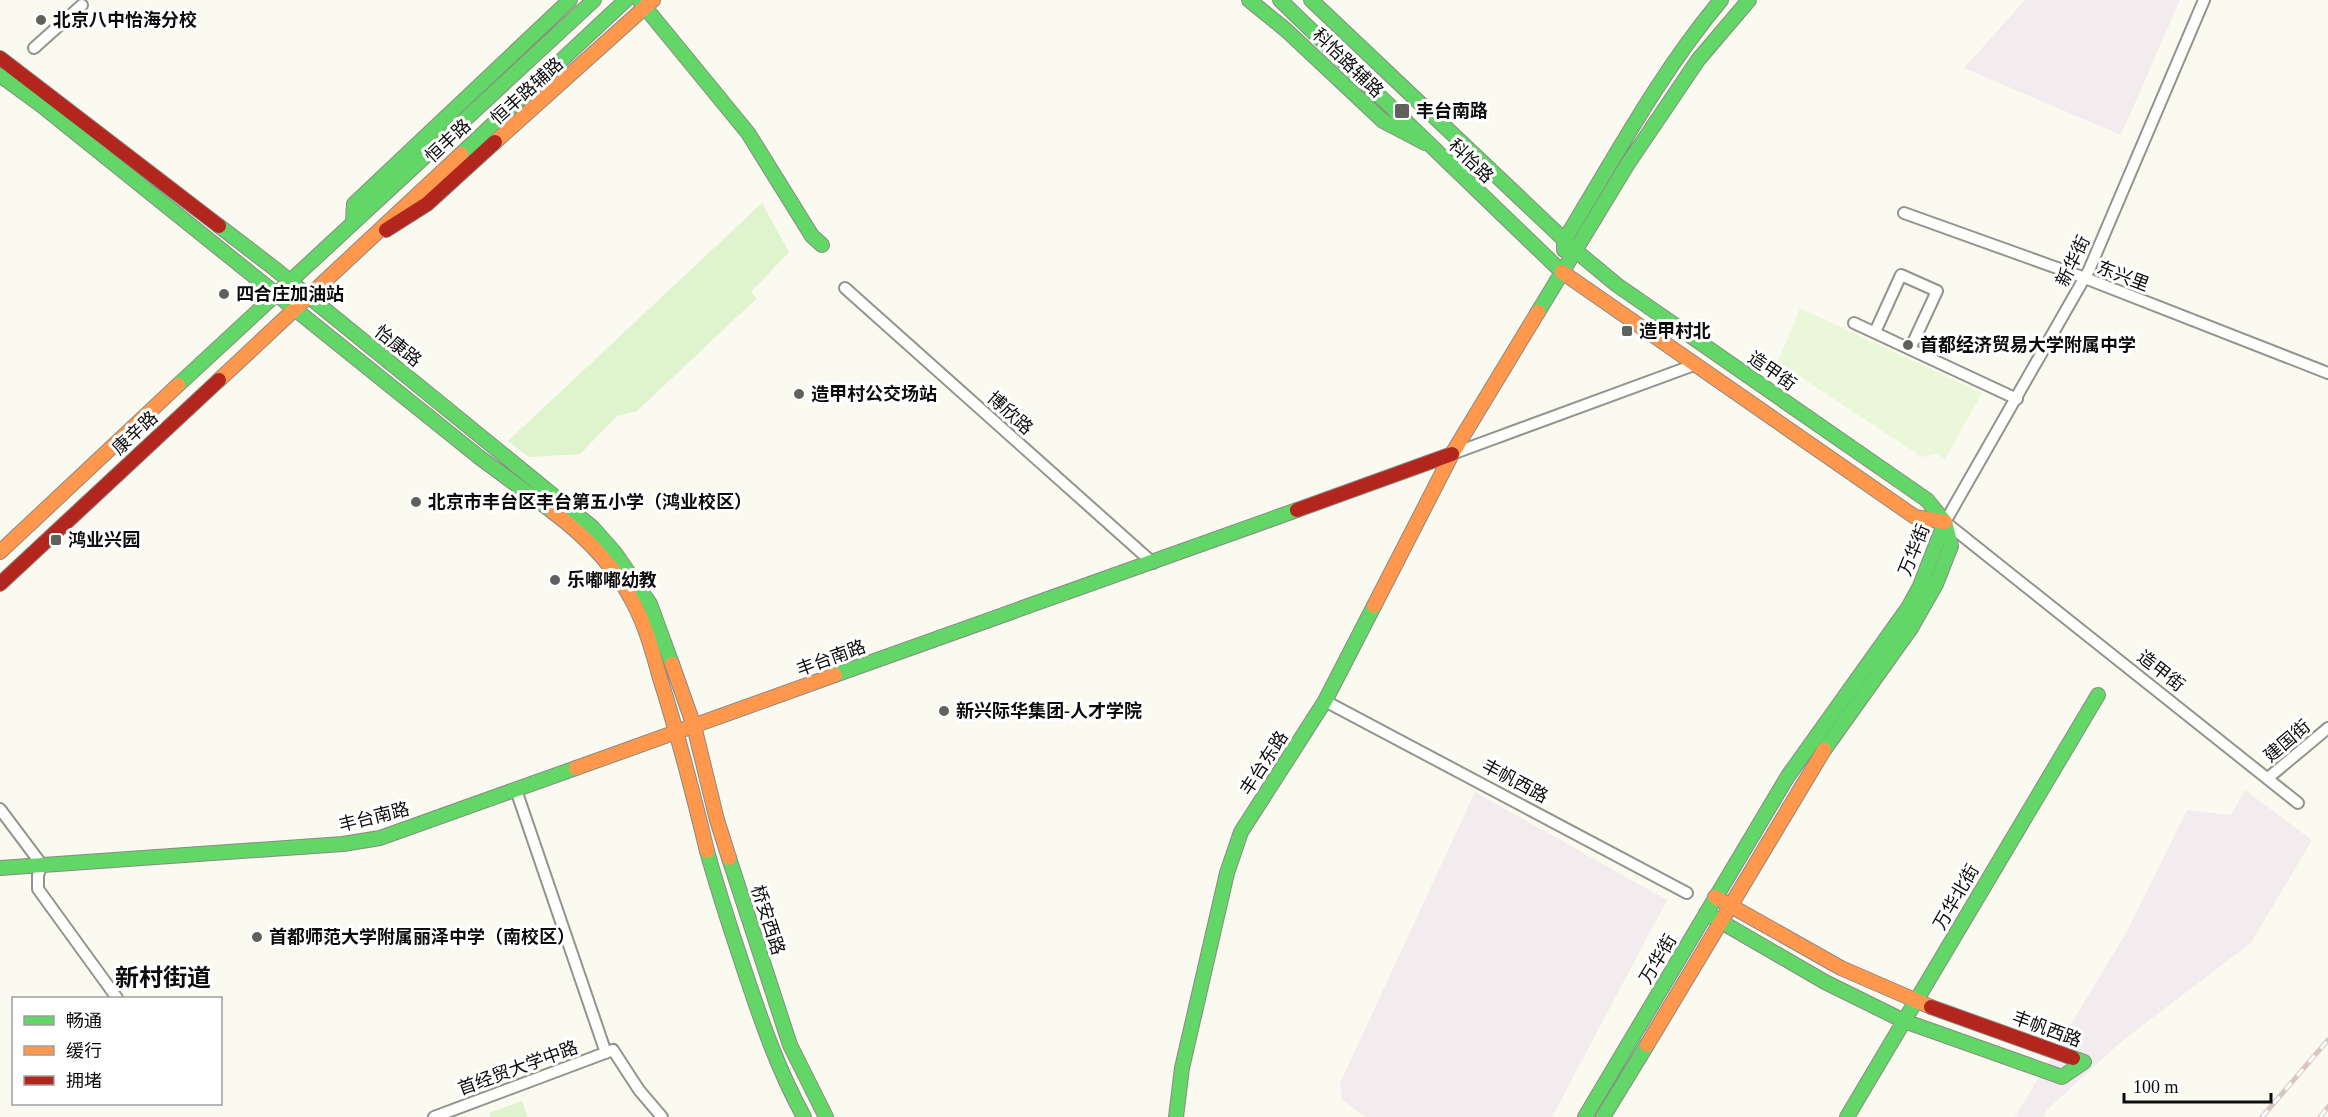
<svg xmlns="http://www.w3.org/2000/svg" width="2328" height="1117" font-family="'Times New Roman','Noto Sans SC',serif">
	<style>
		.industrial { fill: #f3ecee }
		.green { fill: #def3ce }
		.pitch { fill: #eaf7d8 }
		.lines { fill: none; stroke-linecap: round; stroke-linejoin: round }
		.street-casing { stroke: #94948f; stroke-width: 14 }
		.fast-casing { stroke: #8b8a86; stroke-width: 16 }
		.slow-casing { stroke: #8b8a86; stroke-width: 16 }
		.jam-casing { stroke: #8b8a86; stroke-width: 16 }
		.street { stroke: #fefefd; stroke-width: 10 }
		.fast { stroke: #63d668; stroke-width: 14 }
		.slow { stroke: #ff974d; stroke-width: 14 }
		.jam { stroke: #b3261e; stroke-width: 14 }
		.rail-casing { stroke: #d9c6c2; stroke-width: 5 }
		.rail { stroke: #fff; stroke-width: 3; stroke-dasharray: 9; stroke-linecap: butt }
		.poi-dot { fill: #60605c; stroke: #fff; stroke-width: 2 }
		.labels { text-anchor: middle; stroke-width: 6; stroke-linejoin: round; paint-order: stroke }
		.poi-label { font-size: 18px; font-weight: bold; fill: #0d0d0d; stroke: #fff; text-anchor: start }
		.street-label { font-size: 18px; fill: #0d0d0d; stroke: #fff }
		.district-label { font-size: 24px; font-weight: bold; fill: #0d0d0d; stroke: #fff }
	</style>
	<rect width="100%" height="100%" fill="#fbfaf0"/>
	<path class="industrial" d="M2025 0H2180L2121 135 1964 68Z
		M2245 790 2312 840 2251 943 2122 1041 2048 1109 2043 1117H2015L2126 933 2187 810 2231 815Z
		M1475 792 1667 900 1552 1117H1365L1342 1100 1340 1083Z"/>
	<path class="green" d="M762 203 789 252 751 292 757 298 637 411 617 416 580 454 529 457 508 441Z
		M522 1101 528 1117H490L489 1113Z"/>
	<path class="pitch" d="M1800 308 1982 393 1945 459 1937 454 1922 457 1778 362Z"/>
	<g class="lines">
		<g class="street-casing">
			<path id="street" d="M2204 0 2089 270 1945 522 2298 803
				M34 48 82 5
				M1904 213 2085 278 2328 373
				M845 288 1153 563
				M1854 323 2017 399
				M1875 332 1901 275 1937 291 1910 349
				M1452 454 1694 365
				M1325 701 1687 893
				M2268 778 2328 728
				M516 790 606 1053
				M0 809 42 865 38 875V889L117 998
				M434 1117 613 1050 639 1090 662 1117"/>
		</g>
		<g class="fast-casing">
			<path id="fast" d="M639 0 748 133 812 236 822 245
				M1249 0 1286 30 1383 121 1425 143
				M1280 0 1562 272
				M1311 0 1576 251
				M0 75 41 105 479 457 553 512
				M461 154 626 0
				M353 222 354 204 570 0
				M219 226 275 269 592 527 615 553 650 604 672 664
				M1564 250V241C1614 159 1659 74 1721 0
				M1576 251 1617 285 1927 500 1945 522 1951 546 1936 584 1911 628 1824 750
				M1538 312 1627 165 1698 60 1749 0
				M178 385 594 0
				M835 675 1297 510
				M707 851C718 891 731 930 744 969 761 1020 778 1070 804 1117
				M729 858 790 1045 826 1117
				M0 868 343 844 380 838 576 768
				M1706 913 1825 982 1904 1021 2062 1077 2084 1062 2073 1058
				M1176 1117 1182 1068 1227 873 1241 832 1325 701 1374 606
				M1585 1117 1788 776 1908 608 1920 586 1945 522
				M1603 1117 1647 1045
				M1847 1117 2098 695"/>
		</g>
		<g class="slow-casing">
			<path id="slow" d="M495 142 653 0
				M1562 272 1915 517 1945 522
				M219 380 461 154
				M553 512C585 536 616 568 634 604 646 627 653 653 660 678 678 735 693 793 707 851
				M0 552 178 385
				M1374 606 1452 454 1538 312
				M672 664 694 726 717 820 729 858
				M576 768 835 675
				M1715 897 1841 968 1931 1007
				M1647 1045 1824 750"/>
		</g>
		<g class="jam-casing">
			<path id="jam" d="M0 58 219 226
				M386 230 427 204 495 142
				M1297 510 1452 454
				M0 584 219 380
				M1931 1007 2073 1058"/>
		</g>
		<use href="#street" class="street"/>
		<use href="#fast" class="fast"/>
		<use href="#slow" class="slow"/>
		<use href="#jam" class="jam"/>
		<g class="rail-casing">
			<path id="rail" d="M2262 1117 2328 1040
				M2320 1117 2328 1107"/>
		</g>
		<use href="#rail" class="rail"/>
	</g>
	<g class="poi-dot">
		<circle cx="41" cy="20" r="6"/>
		<rect x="1394" y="103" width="16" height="16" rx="3"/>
		<circle cx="224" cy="294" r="6"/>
		<rect x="1621" y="325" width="12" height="12" rx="3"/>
		<circle cx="1908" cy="345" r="6"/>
		<circle cx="799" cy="394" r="6"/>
		<circle cx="416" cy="502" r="6"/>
		<rect x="50" y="534" width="12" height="12" rx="3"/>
		<circle cx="555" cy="580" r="6"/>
		<circle cx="944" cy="711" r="6"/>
		<circle cx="257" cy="937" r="6"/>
	</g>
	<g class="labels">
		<g class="poi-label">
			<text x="53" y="26">北京八中怡海分校</text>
			<text x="1416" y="117">丰台南路</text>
			<text x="236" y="300">四合庄加油站</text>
			<text x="1639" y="337">造甲村北</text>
			<text x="1920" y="351">首都经济贸易大学附属中学</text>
			<text x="811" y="400">造甲村公交场站</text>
			<text x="428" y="508">北京市丰台区丰台第五小学（鸿业校区）</text>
			<text x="68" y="546">鸿业兴园</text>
			<text x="567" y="586">乐嘟嘟幼教</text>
			<text x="956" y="717">新兴际华集团-人才学院</text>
			<text x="269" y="943">首都师范大学附属丽泽中学（南校区）</text>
		</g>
		<g class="street-label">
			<text transform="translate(1348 63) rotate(44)" y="6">科怡路辅路</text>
			<text transform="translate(527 91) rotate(-42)" y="6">恒丰路辅路</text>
			<text transform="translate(448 141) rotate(-43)" y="6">恒丰路</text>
			<text transform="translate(1471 161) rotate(44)" y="6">科怡路</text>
			<text transform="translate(2073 261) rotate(-64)" y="6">新华街</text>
			<text transform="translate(2123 276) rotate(21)" y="6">东兴里</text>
			<text transform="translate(398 346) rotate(39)" y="6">怡康路</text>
			<text transform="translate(1772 371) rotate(35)" y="6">造甲街</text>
			<text transform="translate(1010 413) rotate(42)" y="6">博欣路</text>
			<text transform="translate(135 433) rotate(-43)" y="6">康辛路</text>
			<text transform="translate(1914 550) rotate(-68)" y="6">万华街</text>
			<text transform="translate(831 658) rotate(-20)" y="6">丰台南路</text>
			<text transform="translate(2161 671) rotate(38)" y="6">造甲街</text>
			<text transform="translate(2287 741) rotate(-40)" y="6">建国街</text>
			<text transform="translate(1264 763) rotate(-57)" y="6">丰台东路</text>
			<text transform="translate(1515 781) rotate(28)" y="6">丰帆西路</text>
			<text transform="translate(374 817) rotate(-14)" y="6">丰台南路</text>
			<text transform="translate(1956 897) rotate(-60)" y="6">万华北街</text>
			<text transform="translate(768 920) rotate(72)" y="6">桥安西路</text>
			<text transform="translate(1658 959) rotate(-59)" y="6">万华街</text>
			<text transform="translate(2047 1029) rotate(20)" y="6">丰帆西路</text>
			<text transform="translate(518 1068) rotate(-20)" y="6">首经贸大学中路</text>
		</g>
		<g class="district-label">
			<text x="163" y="986">新村街道</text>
		</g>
	</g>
	<rect x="12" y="997" width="210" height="108" fill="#ffffff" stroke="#9e9e9e" stroke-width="1.5"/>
	<rect x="24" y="1016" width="30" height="9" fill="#63d668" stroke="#9e9e9e" stroke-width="1.5"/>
	<text x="66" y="1027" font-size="18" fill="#0d0d0d">畅通</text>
	<rect x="24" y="1046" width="30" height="9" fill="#ff974d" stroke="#9e9e9e" stroke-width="1.5"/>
	<text x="66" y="1057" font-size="18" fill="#0d0d0d">缓行</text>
	<rect x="24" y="1076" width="30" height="9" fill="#b3261e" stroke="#9e9e9e" stroke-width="1.5"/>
	<text x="66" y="1087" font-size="18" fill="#0d0d0d">拥堵</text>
	<path d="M2124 1093v9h147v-9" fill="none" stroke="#0d0d0d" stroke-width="3"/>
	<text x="2133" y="1093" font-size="18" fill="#0d0d0d" stroke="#ffffff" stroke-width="4.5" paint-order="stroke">100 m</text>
</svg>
